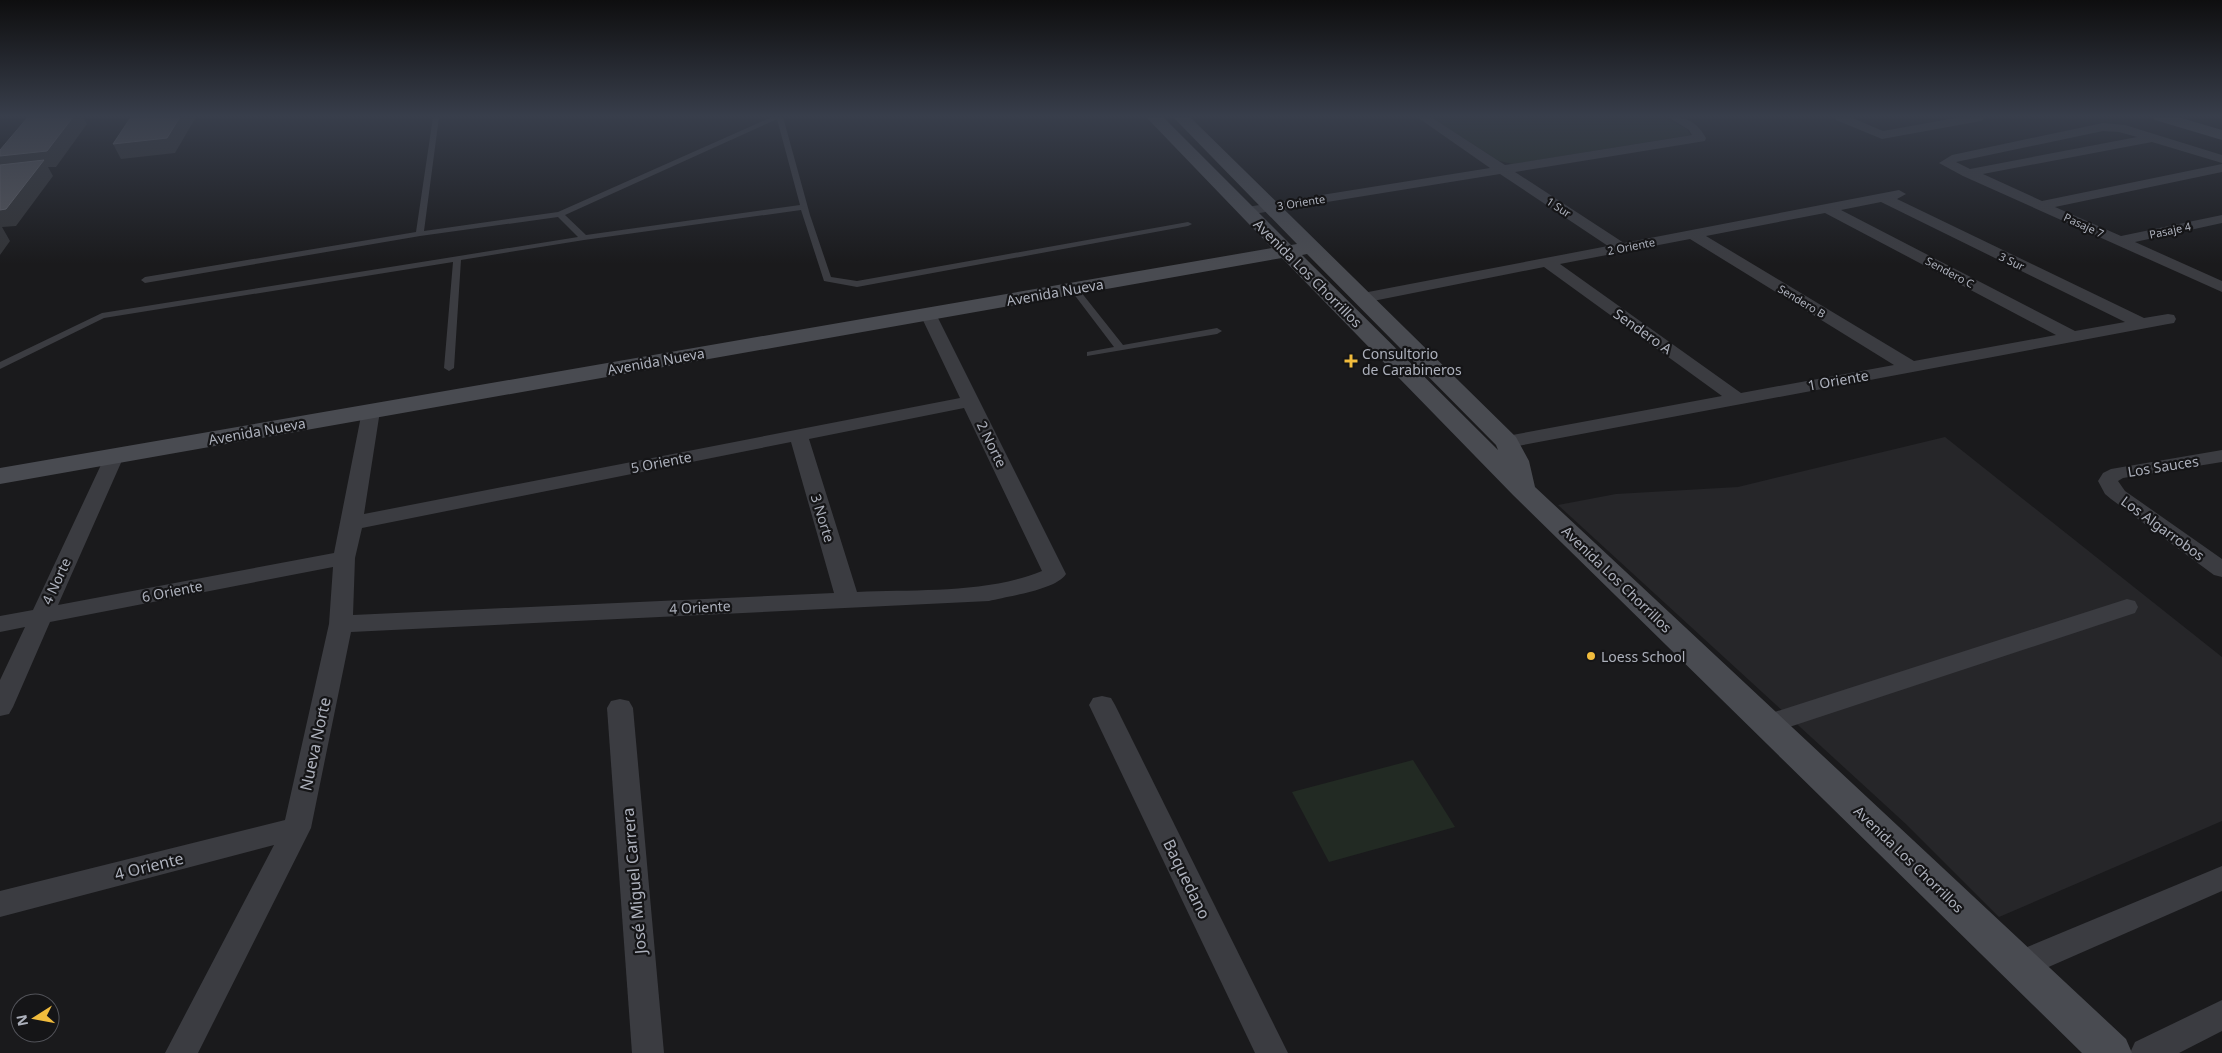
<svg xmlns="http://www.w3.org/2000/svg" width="2222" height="1053" font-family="'Noto Sans',sans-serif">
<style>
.built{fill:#262629}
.green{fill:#222a23}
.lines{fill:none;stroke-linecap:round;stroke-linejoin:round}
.lane{fill:#3b3c41;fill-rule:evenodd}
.street{fill:#3b3c41;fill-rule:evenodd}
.secondary{fill:#494b51;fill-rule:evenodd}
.shaded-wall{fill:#333437}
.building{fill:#56575d;stroke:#64656c}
.poi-dot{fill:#f1bc3d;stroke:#151517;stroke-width:2}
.labels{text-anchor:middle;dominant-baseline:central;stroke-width:4.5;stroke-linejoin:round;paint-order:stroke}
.far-street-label{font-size:11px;fill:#adb1bc;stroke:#151517}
.street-label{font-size:14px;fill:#adb1bc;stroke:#151517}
.poi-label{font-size:14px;fill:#adb1bc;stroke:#151517;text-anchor:start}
.near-street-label{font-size:16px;fill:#adb1bc;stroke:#151517}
</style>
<rect width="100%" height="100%" fill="#1a1a1c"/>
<polygon class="built" points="1945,437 2222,657 2222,821 1999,917 1907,825 1558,505 1616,494 1738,487"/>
<g class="green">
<polygon points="1431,117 1663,117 1687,129 1691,135 1513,164 1499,161"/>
<polygon points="1413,760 1455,827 1329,862 1292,792"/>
</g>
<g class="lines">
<g class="lane">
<path d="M433 117H439L424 231 558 212 772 117H783L810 215 831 277 857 281 1188 222 1192 224 1188 226 857 287 824 281 801 210 584 240 461 260 454 368 449 371 444 368 453 262 104 318 0 369V362L102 313 578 237 558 217 420 236 145 283 141 280 145 277 416 232ZM777 119 800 205 586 235 565 215Z"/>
<polygon points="1074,286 1077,287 1123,345 1217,328 1222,331 1217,334 1087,356 1087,352 1114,347 1070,289"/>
</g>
<g class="street">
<path d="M1417 117H1431L1505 165 1692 135 1689 130 1668 117C1687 117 1697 122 1706 138L1705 141 1515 172 1624 243 1899 190 1906 194 1897 199 2144 318 2168 314 2174 315 2176 319 2174 323 2168 324 1507 448 1500 446 1497 442 1500 438 1507 436 1722 396 1544 267 1363 303 1357 301 1355 298 1357 295 1363 293 1608 246 1500 174 1247 215 1240 211 1247 207 1490 168ZM1881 202 2125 322 2075 331 1841 210ZM1825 213 2056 335 1914 361 1706 236ZM1690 239 1894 365 1741 393 1560 264Z"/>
<polygon points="1834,117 1850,117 1883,131 1961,117 1987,117 1981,121 1882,139 1836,120"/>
<path d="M2103 123 2125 125 2222 155V163L2152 142 1983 174 2042 201 2222 164V172L2055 207 2121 236 2222 215V223L2135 242 2222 281V292L1963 176 1939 163 1952 155ZM2103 131 2119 132 2137 137 1970 169 1956 162Z"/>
<path d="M928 309 934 310 1066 574C1056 590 1008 596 989 601L351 632 311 828 198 1053H165L274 845 0 917V891L285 820 329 624 333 567 50 622 13 707 9 714 0 716V680L25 627 0 632V616L33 610 107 452H121L124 456 58 605 334 553 362 411 364 407H378L380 411 364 514 960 398 920 314 922 310ZM964 408 1042 571C985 594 917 589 857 592L809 439ZM791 442 834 593 353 615 355 558 362 528Z"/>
<polygon points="2222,450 2222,462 2123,478 2118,481 2125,491 2222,559 2222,577 2214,575 2111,499 2105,494 2098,481 2103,473 2111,469"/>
<polygon points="2127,599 2135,601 2138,607 2135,613 1768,734 1759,731 1755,724 1759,717"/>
<polygon points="1102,696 1111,698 1115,705 1288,1053 1255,1053 1089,705 1093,698"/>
<polygon points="620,699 629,701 633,708 664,1053 632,1053 607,708 611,701"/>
<polygon points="2222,866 2222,891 2030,975 2019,979 2008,975 2004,965 2008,955"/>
<polygon points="2222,1000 2222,1031 2179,1053 2130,1053 2135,1042"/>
</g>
<g class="secondary">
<path d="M1146 117H1163L1291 245 1297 244 1173 117H1190L1516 437 1529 461 1535 487 2126 1039 2132 1053H2082L1513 495 1282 258 0 484V468L1272 248ZM1307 254 1496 445 1498 450 1302 255Z"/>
<polygon points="2153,117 2178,117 2222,130 2222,140 2155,120"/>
</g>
</g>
<g class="shaded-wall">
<polygon points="73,117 83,117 87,124 56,167 48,167 53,176 16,226 2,227 10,241 0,255 0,156"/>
<polygon points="180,117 196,117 175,153 121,159 113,144"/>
</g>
<g class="building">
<polygon points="28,117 73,117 47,151 0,156 0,150"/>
<polygon points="131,117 180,117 167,138 113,144"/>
<polygon points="44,160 6,209 0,210 0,165"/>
</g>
<linearGradient id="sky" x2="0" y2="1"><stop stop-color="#0e0e0f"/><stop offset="0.44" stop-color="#383e4b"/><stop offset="1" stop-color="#383e4b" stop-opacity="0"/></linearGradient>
<rect width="2222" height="264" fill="url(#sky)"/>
<g class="poi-dot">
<path d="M1348.5 353.5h5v5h5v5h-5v5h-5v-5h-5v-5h5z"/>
<circle cx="1591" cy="656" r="5"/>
</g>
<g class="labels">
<g class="far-street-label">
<text transform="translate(1301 202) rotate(-9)">3 Oriente</text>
<text transform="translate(1559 207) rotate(33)">1 Sur</text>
<text transform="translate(2084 225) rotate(25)">Pasaje 7</text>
<text transform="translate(2170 230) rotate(-12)">Pasaje 4</text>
<text transform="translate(1631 246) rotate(-11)">2 Oriente</text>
<text transform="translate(2012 261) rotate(26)">3 Sur</text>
<text transform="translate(1950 272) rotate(28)">Sendero C</text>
<text transform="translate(1802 301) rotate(31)">Sendero B</text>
</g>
<g class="street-label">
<text transform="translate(1308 273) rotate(45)">Avenida Los Chorrillos</text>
<text transform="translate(1055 292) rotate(-10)">Avenida Nueva</text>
<text transform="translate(1643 331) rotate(35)">Sendero A</text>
<text transform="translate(656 361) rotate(-10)">Avenida Nueva</text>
<text transform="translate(1838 380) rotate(-10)">1 Oriente</text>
<text transform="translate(257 431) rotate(-10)">Avenida Nueva</text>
<text transform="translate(992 444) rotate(64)">2 Norte</text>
<text transform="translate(661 462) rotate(-11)">5 Oriente</text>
<text transform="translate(2163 466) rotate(-9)">Los Sauces</text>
<text transform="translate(823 518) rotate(73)">3 Norte</text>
<text transform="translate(2163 528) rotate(36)">Los Algarrobos</text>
<text transform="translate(1617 579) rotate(44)">Avenida Los Chorrillos</text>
<text transform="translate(56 581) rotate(-65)">4 Norte</text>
<text transform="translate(172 591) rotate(-11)">6 Oriente</text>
<text transform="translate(700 607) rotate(-3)">4 Oriente</text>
<text transform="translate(1909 859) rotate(44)">Avenida Los Chorrillos</text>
</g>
<g class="poi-label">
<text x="1362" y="353">Consultorio<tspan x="1362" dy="16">de Carabineros</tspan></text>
<text x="1601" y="656">Loess School</text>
</g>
<g class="near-street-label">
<text transform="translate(315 744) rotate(-78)">Nueva Norte</text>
<text transform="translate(149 866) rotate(-14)">4 Oriente</text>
<text transform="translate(1187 879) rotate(64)">Baquedano</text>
<text transform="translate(634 881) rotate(-95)">José Miguel Carrera</text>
</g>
</g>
<g transform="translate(35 1018) rotate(259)"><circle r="24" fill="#151517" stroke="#525359"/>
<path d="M0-4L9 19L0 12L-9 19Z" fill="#f1bc3d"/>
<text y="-8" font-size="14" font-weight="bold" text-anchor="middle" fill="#adb1bc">N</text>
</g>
</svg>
